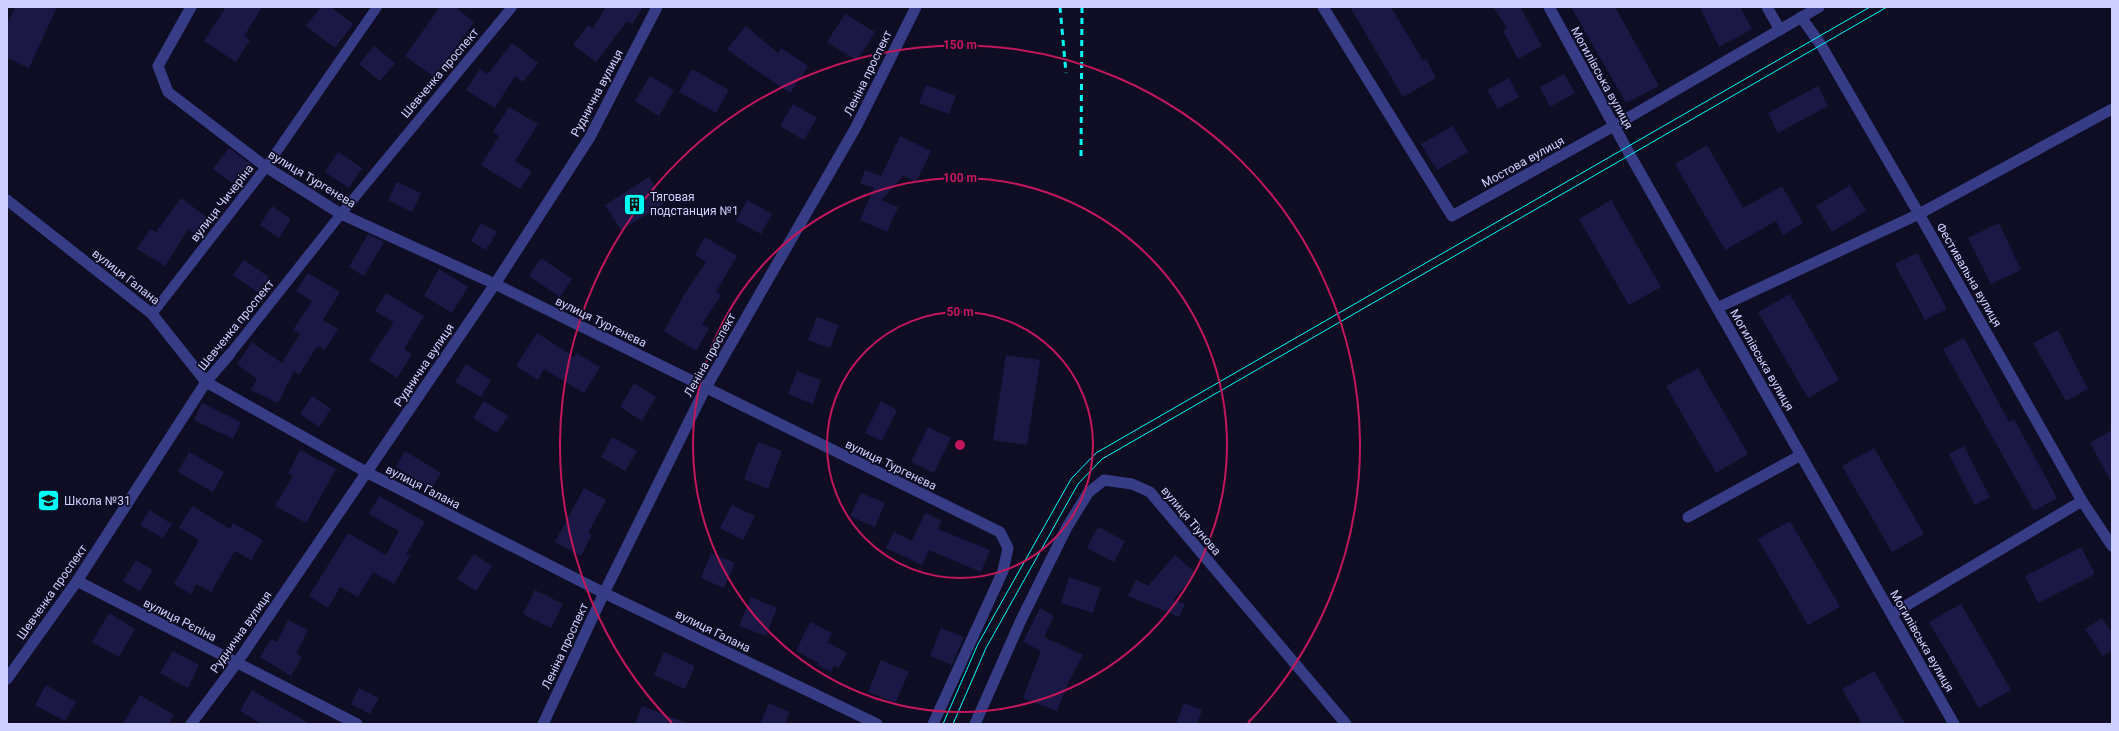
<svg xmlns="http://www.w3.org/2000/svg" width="2119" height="731" font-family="Roboto,sans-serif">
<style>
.building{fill:#1c1846}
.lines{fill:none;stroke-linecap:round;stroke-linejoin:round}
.service{stroke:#363c86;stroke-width:10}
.minor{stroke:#363c86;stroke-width:11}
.tram{stroke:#00fbf7;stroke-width:1}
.rail{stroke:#00fbf7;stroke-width:3;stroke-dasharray:6 5;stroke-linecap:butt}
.ring{fill:none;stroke:#c2185b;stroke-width:2}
.labels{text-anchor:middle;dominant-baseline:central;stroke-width:3.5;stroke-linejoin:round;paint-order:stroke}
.street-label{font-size:12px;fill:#d0d0ff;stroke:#0e0d24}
.poi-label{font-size:12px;fill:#d0d0ff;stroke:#0e0d24;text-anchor:start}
.centre{fill:#c2185b;stroke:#0e0d24;stroke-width:2}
.ring-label{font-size:12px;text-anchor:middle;font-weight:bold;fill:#c2185b;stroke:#0e0d24;stroke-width:3.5;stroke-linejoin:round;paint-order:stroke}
</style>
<rect width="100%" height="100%" fill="#0e0d24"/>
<g class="building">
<polygon points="15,7 57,7 29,68 7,58 7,24"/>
<polygon points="226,7 262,7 244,36 250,40 236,62 204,41"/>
<polygon points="321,7 331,7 353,24 335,48 306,26"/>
<polygon points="440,7 455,7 474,22 434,77 405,56"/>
<polygon points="606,7 643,7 632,24 627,21 596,62 573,45 588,25 593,28"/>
<polygon points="1350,7 1391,7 1423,61 1426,59 1436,78 1403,97"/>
<polygon points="1493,7 1520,7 1542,46 1518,59 1503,31 1507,28"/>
<polygon points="1571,7 1615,7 1659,86 1626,103"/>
<polygon points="1700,7 1740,7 1752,29 1719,47"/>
<polygon points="845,14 875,32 857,61 827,42"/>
<polygon points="746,26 778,53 781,48 808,66 790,93 747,64 727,49"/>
<polygon points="512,43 538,63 523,82 515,76 495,108 466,90 480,69 488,74"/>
<polygon points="374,46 395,63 380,81 359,64"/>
<polygon points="692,69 729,90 716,113 679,92"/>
<polygon points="1564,74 1575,93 1550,107 1540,87"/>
<polygon points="650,76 674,90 659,116 635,101"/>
<polygon points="1509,78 1519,97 1498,109 1487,90"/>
<polygon points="926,85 956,96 949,114 919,103"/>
<polygon points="1818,86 1828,106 1778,133 1768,113"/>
<polygon points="793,104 817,118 804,140 780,126"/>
<polygon points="509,107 538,124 515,161 532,172 520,189 481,165 499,136 493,132"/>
<polygon points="1453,126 1468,152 1437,170 1421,144"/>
<polygon points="900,136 931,151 916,182 903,176 881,200 898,207 887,232 860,220 874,188 860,183 865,170 881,176"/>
<polygon points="1707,145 1743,208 1782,186 1803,223 1783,235 1776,221 1725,250 1675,164"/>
<polygon points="229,148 253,166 237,187 213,169"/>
<polygon points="338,152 362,168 349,188 325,172"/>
<polygon points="649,177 665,203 621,230 605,205"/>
<polygon points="397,182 421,193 412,212 388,200"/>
<polygon points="1850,185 1866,211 1832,232 1816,206"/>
<polygon points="181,198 208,218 196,235 188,229 165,266 137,249 150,229 156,232"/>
<polygon points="747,200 772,214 761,234 736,221"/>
<polygon points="1611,200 1661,287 1629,305 1579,219"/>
<polygon points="272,206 291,219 279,238 260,225"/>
<polygon points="481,223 497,232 486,250 471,241"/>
<polygon points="1999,223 2021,270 1991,284 1968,238"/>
<polygon points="368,234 384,242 364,276 349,267"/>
<polygon points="705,237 737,256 716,292 721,295 702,324 709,328 696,351 664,331 684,295 706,262 695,255"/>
<polygon points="1917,253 1947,309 1925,320 1895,264"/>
<polygon points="541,258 572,279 560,297 529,276"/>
<polygon points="244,260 269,277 259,293 233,275"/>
<polygon points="439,269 468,287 452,313 424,296"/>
<polygon points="308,273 340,292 323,320 338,329 325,350 317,346 299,375 294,371 278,403 251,390 257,379 237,364 252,342 282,363 300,334 293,330 312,301 296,291"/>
<polygon points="386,293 424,316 404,349 412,354 397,378 369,360 394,322 375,311"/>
<polygon points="1790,294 1839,380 1808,398 1758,312"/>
<polygon points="817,317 839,325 830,348 808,340"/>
<polygon points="2058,330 2088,389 2066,401 2033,343"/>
<polygon points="537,333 574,357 576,353 600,367 584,393 544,369 538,380 516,366"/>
<polygon points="1964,338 2009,422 2014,419 2057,498 2034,511 1943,349"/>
<polygon points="1006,355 1040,360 1027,445 993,440"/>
<polygon points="466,364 491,380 481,397 455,382"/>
<polygon points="1698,368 1748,454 1716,473 1666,386"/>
<polygon points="797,371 821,380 813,404 788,394"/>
<polygon points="634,383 656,397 642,421 620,407"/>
<polygon points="312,396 331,409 319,427 300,414"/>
<polygon points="484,401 508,416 497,433 473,418"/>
<polygon points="881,401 897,410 882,441 865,433"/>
<polygon points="202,403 241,422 233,439 194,420"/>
<polygon points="928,427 951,438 934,473 911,462"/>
<polygon points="2112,430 2112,483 2090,443"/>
<polygon points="612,437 637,451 625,471 601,457"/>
<polygon points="758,442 782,451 768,489 744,479"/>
<polygon points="1964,446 1990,497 1975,505 1949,454"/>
<polygon points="1874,448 1924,534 1892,552 1842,466"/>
<polygon points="300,450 336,469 306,523 275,506 293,476 288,473"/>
<polygon points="405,451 441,473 431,489 396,467"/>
<polygon points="189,452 224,472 213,492 178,472"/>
<polygon points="584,488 606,500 588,533 592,535 581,556 555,542"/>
<polygon points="861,493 885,503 875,527 850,516"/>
<polygon points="379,496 425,522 406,554 410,556 394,584 373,572 358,597 340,587 328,608 309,596 348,533 386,555 399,531 369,514"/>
<polygon points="732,505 755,516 743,540 720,528"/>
<polygon points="192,506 230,529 233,523 263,540 251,560 235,551 211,592 196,584 191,594 174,584 199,540 179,528"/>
<polygon points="149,510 172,524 163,538 140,525"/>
<polygon points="925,513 942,521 938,529 990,550 981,572 929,550 922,565 886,548 894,532 912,541"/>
<polygon points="1790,521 1840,607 1808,625 1758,539"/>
<polygon points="1098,527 1125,541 1114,562 1087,548"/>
<polygon points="2081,547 2095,574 2038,603 2025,576"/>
<polygon points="711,553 735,563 724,588 701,578"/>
<polygon points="474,554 492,566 476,591 457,579"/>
<polygon points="1175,555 1196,573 1173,600 1185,604 1179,617 1128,596 1136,580 1148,586"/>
<polygon points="136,560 153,570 140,591 123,581"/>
<polygon points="1069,577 1101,588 1093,613 1061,603"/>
<polygon points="535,590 563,604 551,628 523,614"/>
<polygon points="751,597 777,608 766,636 739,626"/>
<polygon points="1961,604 2011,690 1979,708 1929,622"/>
<polygon points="1040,608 1054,616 1044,637 1083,655 1069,681 1057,711 1023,698 1041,651 1023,642"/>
<polygon points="109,613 135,629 119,657 92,642"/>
<polygon points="2102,618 2112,633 2112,650 2103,656 2085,629"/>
<polygon points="288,620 308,630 296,653 302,657 291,676 260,657 271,639 277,642"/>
<polygon points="810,622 832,633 827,642 847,653 839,668 834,665 831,672 817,665 819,663 796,651"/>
<polygon points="941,628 964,637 952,665 930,656"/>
<polygon points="173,651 199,665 188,688 160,673"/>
<polygon points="664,652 695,666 685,689 654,675"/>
<polygon points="881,660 909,672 895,703 868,692"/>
<polygon points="1874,671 1905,724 1862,724 1842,689"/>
<polygon points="46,685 76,702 65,721 35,705"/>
<polygon points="359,688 379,698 370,714 351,704"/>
<polygon points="252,690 310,724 262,724 240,711"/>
<polygon points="140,695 174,715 169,724 123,724"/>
<polygon points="769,703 790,712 785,724 760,724"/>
<polygon points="1184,703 1202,710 1197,724 1176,724"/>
<polygon points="642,706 687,723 686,724 635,724"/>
</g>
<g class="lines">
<g class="service">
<polyline points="152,314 266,167 377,7"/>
<polyline points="230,354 341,214 512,7"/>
</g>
<g class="minor">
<polyline points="191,7 158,66 168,92 266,167 341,214 495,284 1000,532 1008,548 1003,571 933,724"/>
<polyline points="1323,7 1452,216 1614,126 1819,7"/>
<polyline points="1549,7 1630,155 1954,724"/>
<polyline points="1767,7 1780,30"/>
<polyline points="1801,17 1821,45 1919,214 2082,501 2112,546"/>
<polyline points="7,200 152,314 206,382 366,472 604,593 877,724"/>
<polyline points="1717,308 1919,214 2112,109"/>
<polyline points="1688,517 1801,455"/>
<polyline points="77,581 357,724"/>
<polyline points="1892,614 2082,501"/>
<polyline points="7,679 77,581 206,382 230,354"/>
<polyline points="191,724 236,664 495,284 590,137 657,7"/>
<polyline points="543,724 604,593 705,389 856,127 916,7"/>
<polyline points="975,724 1021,620 1067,527 1088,493 1104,480 1132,484 1150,492 1346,724"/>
</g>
<g class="tram">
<polyline points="943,724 978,644 1071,479 1096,453 1870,7"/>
<polyline points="953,724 986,648 1078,484 1102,459 1887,7"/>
</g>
<g class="rail">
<polyline points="1060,7 1066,73"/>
<polyline points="1081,156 1082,7"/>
</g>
</g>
<g class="ring">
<circle cx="960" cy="445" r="133"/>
<circle cx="960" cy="445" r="267"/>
<path d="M672 723A400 400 0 1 1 1248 723"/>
</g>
<defs>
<symbol id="building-square" viewBox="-11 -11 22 22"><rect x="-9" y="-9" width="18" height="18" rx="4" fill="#00fbf7" stroke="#0e0d24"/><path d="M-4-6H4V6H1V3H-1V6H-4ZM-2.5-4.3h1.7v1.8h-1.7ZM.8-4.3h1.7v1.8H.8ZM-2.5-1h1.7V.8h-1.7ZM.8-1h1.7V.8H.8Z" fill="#111"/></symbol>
<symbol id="school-square" viewBox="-11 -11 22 22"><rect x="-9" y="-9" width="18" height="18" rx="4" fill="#00fbf7" stroke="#0e0d24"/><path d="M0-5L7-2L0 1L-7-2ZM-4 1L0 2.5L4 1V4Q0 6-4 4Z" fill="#111"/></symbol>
</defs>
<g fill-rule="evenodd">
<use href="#building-square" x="622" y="192" width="25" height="25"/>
<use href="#school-square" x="36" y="488" width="25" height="25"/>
</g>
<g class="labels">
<g class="street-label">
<text transform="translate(440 73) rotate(-50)">Шевченка проспект</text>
<text transform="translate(868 73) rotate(-64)">Леніна проспект</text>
<text transform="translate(1602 78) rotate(61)">Могилівська вулиця</text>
<text transform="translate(597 93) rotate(-62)">Руднична вулиця</text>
<text transform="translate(1523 162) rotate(-29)">Мостова вулиця</text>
<text transform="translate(312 179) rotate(31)">вулиця Тургенєва</text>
<text transform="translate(222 203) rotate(-52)">вулиця Чичеріна</text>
<text transform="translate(1969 275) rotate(60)">Фестивальна вулиця</text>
<text transform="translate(126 277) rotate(38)">вулиця Галана</text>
<text transform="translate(601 322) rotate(26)">вулиця Тургенєва</text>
<text transform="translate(236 325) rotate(-51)">Шевченка проспект</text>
<text transform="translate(710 355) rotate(-61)">Леніна проспект</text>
<text transform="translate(1762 360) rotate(60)">Могилівська вулиця</text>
<text transform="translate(424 365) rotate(-56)">Руднична вулиця</text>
<text transform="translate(891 465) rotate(26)">вулиця Тургенєва</text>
<text transform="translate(423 487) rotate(27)">вулиця Галана</text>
<text transform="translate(1191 521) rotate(50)">вулиця Тіунова</text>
<text transform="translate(52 592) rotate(-55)">Шевченка проспект</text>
<text transform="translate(180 620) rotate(27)">вулиця Рєпіна</text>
<text transform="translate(713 631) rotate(26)">вулиця Галана</text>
<text transform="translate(241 632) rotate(-55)">Руднична вулиця</text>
<text transform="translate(1922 641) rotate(60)">Могилівська вулиця</text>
<text transform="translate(565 646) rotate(-65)">Леніна проспект</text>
</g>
<g class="poi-label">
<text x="650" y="197">Тяговая<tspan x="650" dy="14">подстанция №1</tspan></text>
<text x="64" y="501">Школа №31</text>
</g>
</g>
<circle cx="960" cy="445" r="6" class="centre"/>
<g class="ring-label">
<text x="960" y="49">150 m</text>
<text x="960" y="182">100 m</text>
<text x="960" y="316">50 m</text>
</g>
<rect width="2119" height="731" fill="none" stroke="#d0d0ff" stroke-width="16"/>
</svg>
